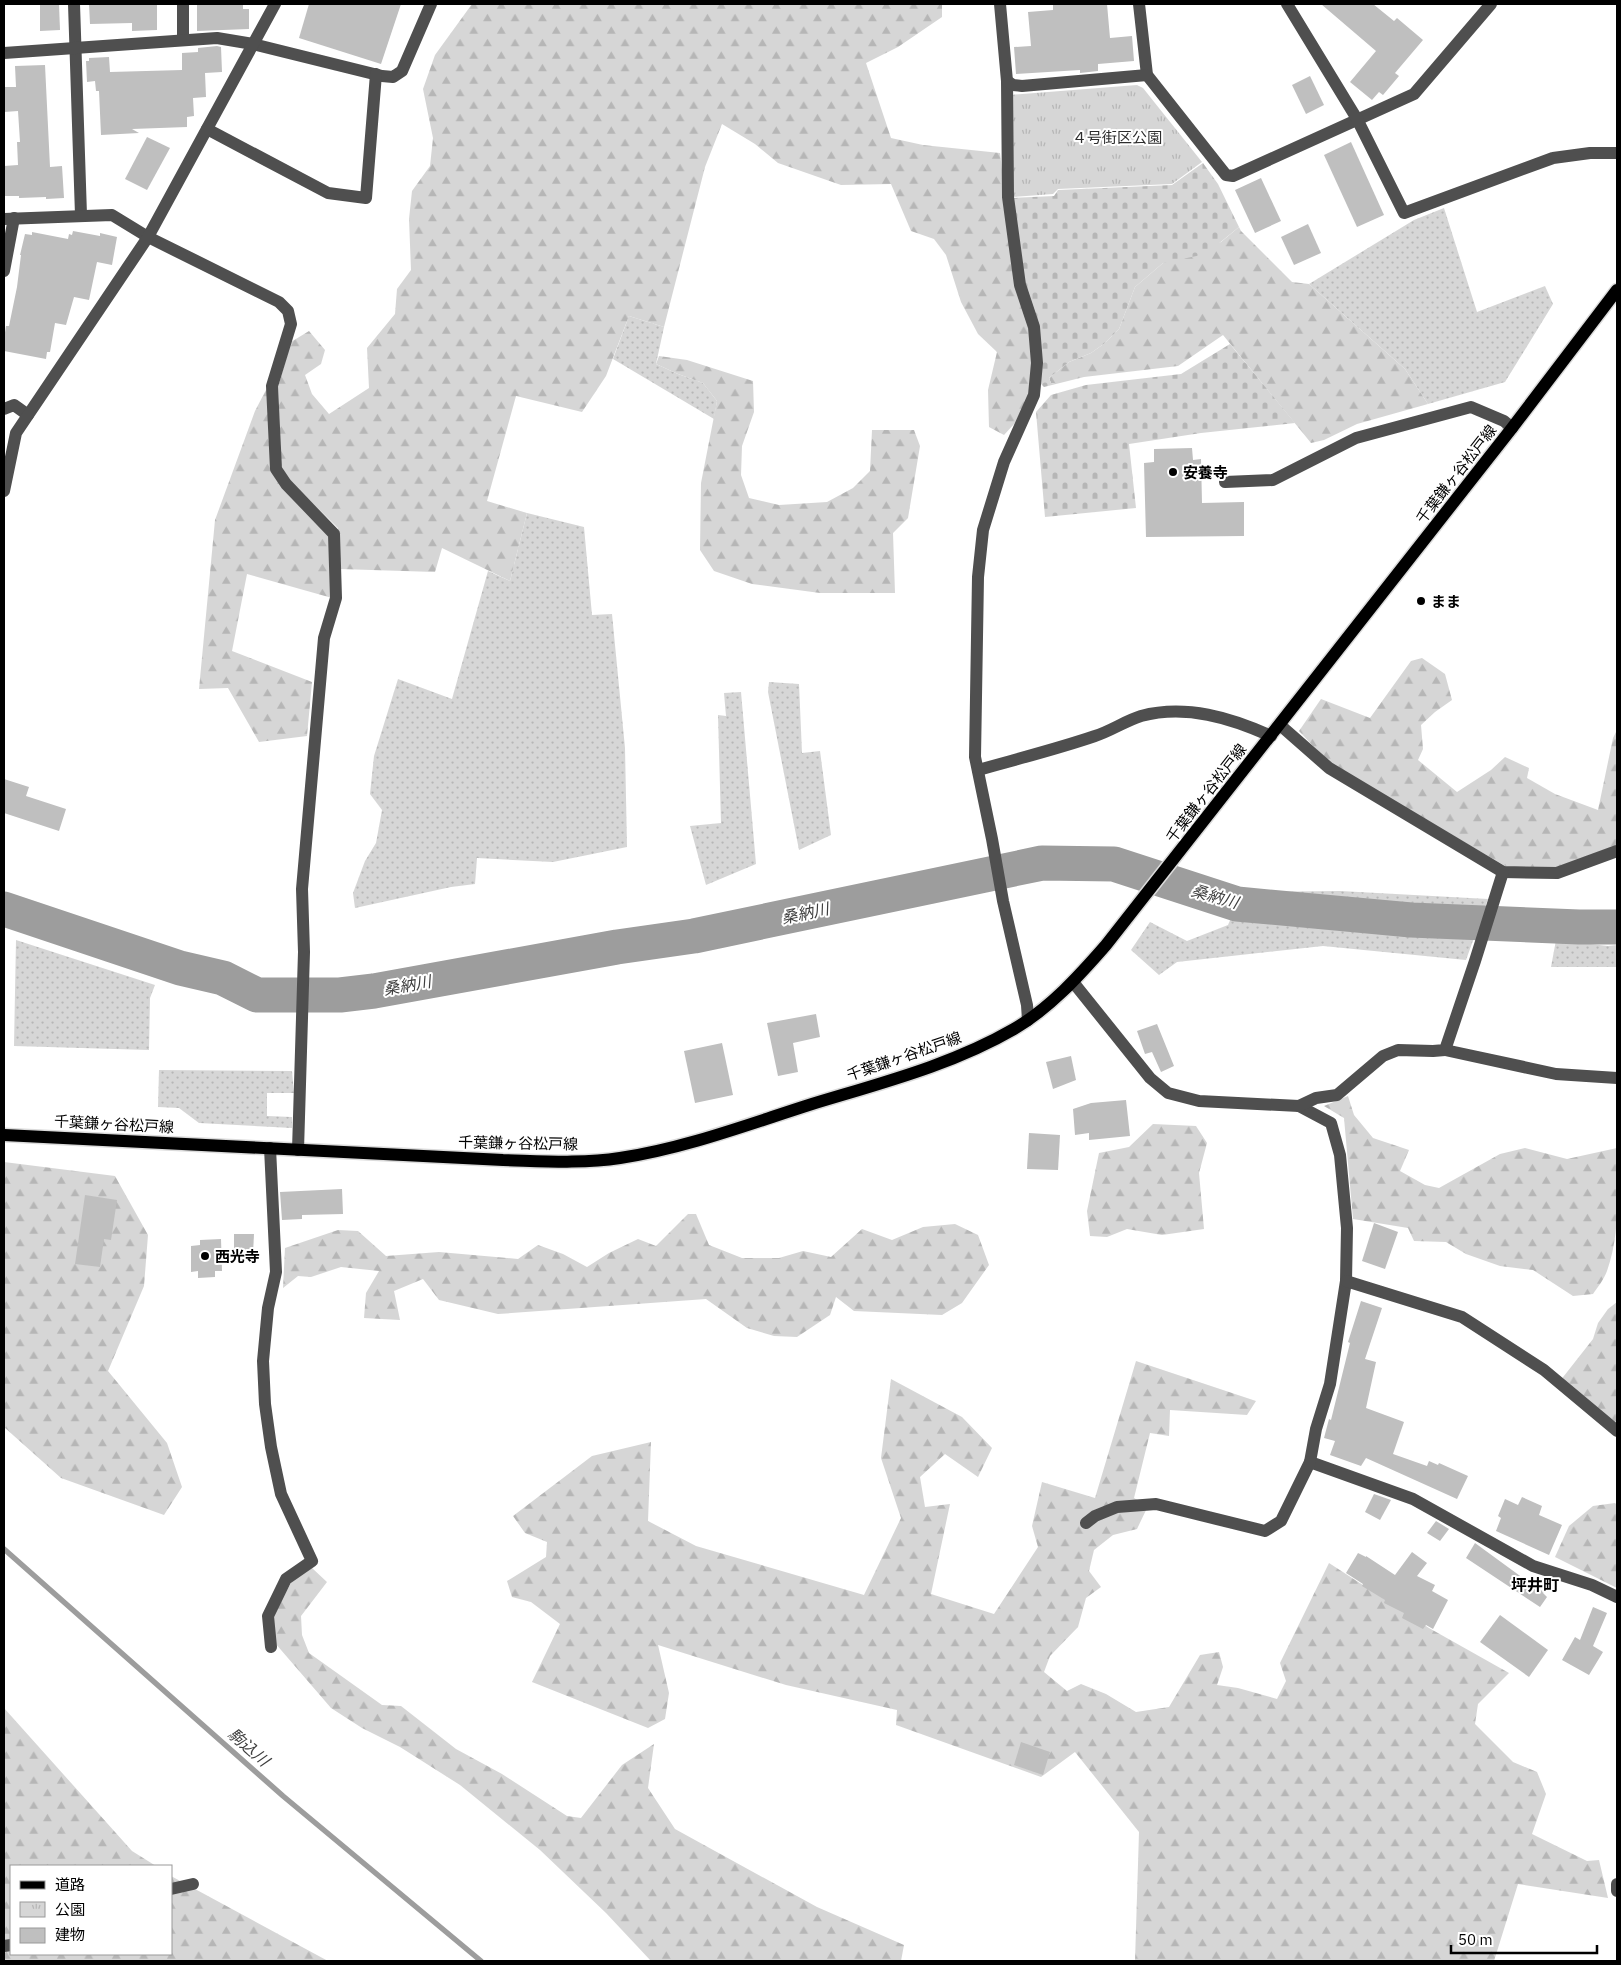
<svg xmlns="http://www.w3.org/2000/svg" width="1621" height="1965" font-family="'IBM Plex Sans','Noto Sans JP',sans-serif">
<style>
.grass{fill:url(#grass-dots)}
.forest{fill:url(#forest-firs)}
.cemetery{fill:url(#cemetery-stones)}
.park{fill:url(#park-tufts)}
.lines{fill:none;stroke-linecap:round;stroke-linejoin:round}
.stream{stroke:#9d9d9d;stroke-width:5.5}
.river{stroke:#9d9d9d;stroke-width:35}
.building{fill:#bfbfbf}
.major-casing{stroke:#dbdbdb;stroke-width:15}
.minor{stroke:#4f4f4f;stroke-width:12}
.major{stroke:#000;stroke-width:12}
.poi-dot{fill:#000;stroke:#fff;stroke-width:2}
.labels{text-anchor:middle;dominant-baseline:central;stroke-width:4;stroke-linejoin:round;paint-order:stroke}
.park-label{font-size:15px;fill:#2d2d2d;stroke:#fff}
.poi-label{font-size:15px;font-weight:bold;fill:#000;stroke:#fff;text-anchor:start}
.street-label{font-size:15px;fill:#000;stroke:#fff}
.water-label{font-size:16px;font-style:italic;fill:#3e3e3e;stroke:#fff}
.neighbourhood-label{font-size:16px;font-weight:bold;fill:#000;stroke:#fff}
</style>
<defs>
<pattern id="grass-dots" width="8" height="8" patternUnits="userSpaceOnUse" patternTransform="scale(1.25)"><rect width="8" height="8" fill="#d6d6d6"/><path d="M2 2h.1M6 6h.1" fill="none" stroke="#b6b6b6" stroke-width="1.8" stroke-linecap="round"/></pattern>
<pattern id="forest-firs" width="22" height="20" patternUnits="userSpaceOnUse" patternTransform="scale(1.25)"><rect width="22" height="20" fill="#d6d6d6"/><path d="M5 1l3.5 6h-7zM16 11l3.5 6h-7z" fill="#b6b6b6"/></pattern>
<pattern id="cemetery-stones" width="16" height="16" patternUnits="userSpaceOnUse" patternTransform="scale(1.25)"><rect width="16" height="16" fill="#d6d6d6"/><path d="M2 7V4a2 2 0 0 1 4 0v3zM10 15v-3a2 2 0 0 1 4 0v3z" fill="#b6b6b6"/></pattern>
<pattern id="park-tufts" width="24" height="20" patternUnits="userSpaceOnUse" patternTransform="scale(1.25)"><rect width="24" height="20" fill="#d6d6d6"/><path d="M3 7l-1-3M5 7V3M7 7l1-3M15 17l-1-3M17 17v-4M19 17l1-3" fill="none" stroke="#b6b6b6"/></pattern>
</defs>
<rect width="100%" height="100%" fill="#fff"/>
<g class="grass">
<polygon points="1444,208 1477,312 1545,286 1553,304 1505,382 1428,404 1405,369 1309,284 1414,220"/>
<polygon points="629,316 664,327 656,364 678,374 703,383 717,401 714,419 613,359"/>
<polygon points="527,513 584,527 592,615 612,614 625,748 627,847 553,862 477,858 475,884 451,887 355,908 353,893 365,861 376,843 382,810 370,794 374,756 398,679 452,699 488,571 510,581"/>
<polygon points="769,682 799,684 802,753 820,751 831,835 799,850 768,692"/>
<polygon points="741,692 756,864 706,885 690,826 721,823 718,715 726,716 724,693"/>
<polygon points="1340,891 1488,899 1466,960 1323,946 1177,962 1159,975 1131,950 1150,922 1187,941 1228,925 1237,904 1250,892"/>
<polygon points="16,940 155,985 150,998 149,1050 14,1046"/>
<polygon points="1556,940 1608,946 1617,945 1617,967 1551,967"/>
<polygon points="159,1070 292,1071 294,1093 267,1093 267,1116 292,1117 292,1128 199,1123 179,1108 158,1107"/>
</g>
<g class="forest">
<polygon points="472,4 942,4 942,17 898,47 866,63 891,138 923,145 1000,153 1015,284 1029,328 1032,361 1031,391 1015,423 1004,435 989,427 988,390 997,352 978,334 961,302 946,255 934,239 911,231 891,184 841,185 778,163 755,144 722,124 705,167 664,327 629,316 606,376 582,412 516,396 487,501 527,513 510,581 442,548 435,572 340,569 338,528 288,479 281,465 278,387 291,342 309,331 325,350 321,364 305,375 312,394 329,414 369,388 367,348 395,314 397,289 411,270 409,219 412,191 430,166 433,138 423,89 435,55"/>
<polygon points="1239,227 1241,231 1292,282 1309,284 1405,369 1428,404 1357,424 1324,440 1311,443 1223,335 1178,366 1084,377 1056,384 1051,383 1049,378 1069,362 1091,353 1105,343 1119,329 1135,287 1163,263 1221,242"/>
<polygon points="659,356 687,360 753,381 754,412 742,446 741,475 749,498 779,505 827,502 853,488 870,471 872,430 914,430 920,446 908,518 893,533 895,593 820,593 752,584 714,571 700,550 701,483 717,401 703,383 678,374 656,364"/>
<polygon points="268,386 273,469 330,536 332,598 247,574 232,651 312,682 307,736 259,742 228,688 199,689 215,520 255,411"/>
<polygon points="1422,658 1445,674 1452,700 1435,712 1421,725 1423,749 1418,760 1457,792 1491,770 1505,757 1529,768 1527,778 1555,794 1598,810 1613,738 1617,730 1617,845 1558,867 1507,867 1330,764 1299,731 1321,699 1370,718 1411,661"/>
<path d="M1348 1096 1354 1115 1373 1138 1409 1150 1400 1171 1425 1185 1439 1188 1500 1154 1525 1148 1567 1159 1617 1148C1617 1188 1621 1232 1607 1271 1604 1279 1598 1287 1593 1294L1573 1296 1533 1270 1500 1266 1466 1254 1446 1242 1414 1241 1408 1228 1353 1219 1344 1118 1324 1106Z"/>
<polygon points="1153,1124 1196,1126 1207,1143 1199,1173 1204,1229 1162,1235 1127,1229 1107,1237 1090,1236 1087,1211 1099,1153 1129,1147"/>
<polygon points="4,1162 115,1176 148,1235 144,1286 108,1371 167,1443 182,1487 164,1515 61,1478 4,1427"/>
<polygon points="688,1214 696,1214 709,1245 742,1258 779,1258 803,1251 831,1257 862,1229 892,1240 923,1227 955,1224 978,1235 989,1265 962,1303 942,1315 854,1311 836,1297 830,1315 797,1337 774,1336 747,1328 706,1299 498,1314 439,1300 423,1279 394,1291 400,1320 364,1318 366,1293 379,1271 341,1267 311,1277 298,1276 283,1288 285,1248 338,1230 358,1231 386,1256 439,1252 518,1259 538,1245 563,1254 587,1267 609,1253 638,1239 656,1246"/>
<polygon points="1617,1302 1617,1423 1560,1381 1593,1339 1598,1323 1608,1309"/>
<polygon points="1136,1361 1256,1401 1247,1415 1170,1410 1169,1436 1150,1433 1134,1498 1148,1506 1137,1529 1113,1535 1094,1550 1089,1571 1101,1587 1086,1598 1078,1627 1050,1656 1044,1672 1067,1691 1081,1684 1106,1694 1136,1712 1169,1707 1200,1655 1219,1652 1223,1667 1217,1685 1238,1688 1277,1699 1286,1681 1280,1663 1329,1563 1429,1628 1509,1673 1478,1704 1475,1724 1513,1762 1537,1772 1546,1794 1532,1834 1587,1861 1599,1860 1608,1898 1518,1884 1494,1961 1135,1961 1139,1832 1075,1752 1041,1777 896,1725 897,1710 786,1685 658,1645 669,1693 665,1719 648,1728 532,1682 560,1624 531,1602 512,1597 507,1581 546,1557 547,1542 525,1533 513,1516 592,1456 651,1442 648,1521 696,1546 864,1595 901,1518 881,1458 891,1379 962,1417 992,1448 978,1477 945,1454 920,1477 925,1507 950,1504 931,1594 994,1614 1038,1547 1032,1526 1042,1482 1095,1498"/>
<polygon points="1615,1503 1617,1505 1617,1588 1555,1557 1569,1526 1593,1506"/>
<polygon points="312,1568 327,1582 301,1616 302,1635 309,1653 382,1705 401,1706 456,1749 502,1774 567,1816 581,1818 622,1765 654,1744 648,1788 675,1829 817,1907 904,1945 901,1961 651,1961 606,1913 540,1850 460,1785 400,1747 362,1728 331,1708 275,1643 272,1617 292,1581"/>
<polygon points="4,1708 132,1851 156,1866 11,1866 11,1954 171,1954 171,1876 328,1961 4,1961"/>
</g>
<g class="cemetery">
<polygon points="1203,163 1218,184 1239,227 1206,254 1163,263 1135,287 1119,329 1105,343 1091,353 1069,362 1049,378 1051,383 1056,384 1044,387 1041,384 1021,282 1013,198 1054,196 1058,190 1172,185"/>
<polygon points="1230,344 1295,423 1201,433 1129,444 1136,508 1045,517 1036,412 1051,395 1086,385 1181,374"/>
</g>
<polygon class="park" points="1137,85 1143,88 1202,162 1172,184 1058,189 1053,194 1013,197 1010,95"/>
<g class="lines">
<polyline class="stream" points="4,1549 283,1796 481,1961"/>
<polyline class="river" points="4,909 180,968 223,978 257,995 340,995 374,991 617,947 694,936 1042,863 1114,864 1237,904 1411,920 1579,927 1617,927"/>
</g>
<g class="building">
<polygon points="40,4 59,4 60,30 40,31"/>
<polygon points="89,4 157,4 157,30 132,31 132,23 90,24"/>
<polygon points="197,4 243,4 243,9 249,9 249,29 197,31"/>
<polygon points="309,4 401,4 381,64 299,38"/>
<polygon points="1073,4 1107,4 1110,38 1132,36 1134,61 1098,64 1098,71 1080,73 1080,70 1016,74 1014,47 1031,46 1028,12 1053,10 1053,5"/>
<polygon points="1321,4 1373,4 1394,21 1397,18 1423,40 1395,73 1399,76 1383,95 1379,92 1372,100 1350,82 1376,51"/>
<polygon points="217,46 221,47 222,72 205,73 206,97 193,98 194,116 187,117 187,127 132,129 139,133 101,135 99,91 96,91 95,81 87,82 86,61 89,61 89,58 109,57 110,72 182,70 182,53 198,52 198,48"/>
<polygon points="45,65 50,167 62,166 64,198 46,199 46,197 19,198 19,196 4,196 4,166 18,165 17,142 20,142 18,111 4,112 4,87 16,87 15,66"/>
<polygon points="1310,76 1324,105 1306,114 1292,85"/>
<polygon points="147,137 170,148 147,190 125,179"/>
<polygon points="1351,142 1384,215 1357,227 1324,155"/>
<polygon points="1261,178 1281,221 1255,233 1235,190"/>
<polygon points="1308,224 1321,253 1294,265 1281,237"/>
<polygon points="73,231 100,236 100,233 117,237 112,265 97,262 89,300 74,297 66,325 55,323 50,352 47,352 46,359 4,351 4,339 6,326 9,326 17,287 21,255 20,255 25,234 32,235 32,232 68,239 69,234 72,235"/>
<polygon points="1192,448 1193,460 1201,459 1202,503 1244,502 1244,536 1146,537 1144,463 1154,462 1154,449"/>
<polygon points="4,779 29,787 26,796 66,809 59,831 4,813"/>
<polygon points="816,1014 820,1037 793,1043 798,1072 778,1076 767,1023"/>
<polygon points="1157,1024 1174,1066 1161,1072 1152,1052 1145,1054 1137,1031"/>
<polygon points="722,1043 733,1095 695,1103 684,1051"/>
<polygon points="1071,1056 1076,1080 1053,1089 1046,1062"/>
<polygon points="1126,1100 1130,1136 1089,1140 1089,1133 1075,1135 1073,1109 1091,1103"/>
<polygon points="1029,1133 1060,1135 1058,1170 1027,1169"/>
<polygon points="342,1189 343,1214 302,1215 302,1219 282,1220 280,1192"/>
<polygon points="85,1195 117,1200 111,1240 104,1239 100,1267 75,1264"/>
<polygon points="1374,1223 1398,1232 1385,1269 1362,1261"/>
<polygon points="234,1234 254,1234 253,1254 234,1253"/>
<polygon points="221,1239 222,1271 215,1271 215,1277 198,1278 198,1271 191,1272 191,1246 200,1245 200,1240"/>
<polygon points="1361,1301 1382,1308 1365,1359 1376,1362 1366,1408 1404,1422 1393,1454 1427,1466 1429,1461 1438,1465 1439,1463 1468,1476 1457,1499 1366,1458 1361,1466 1330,1455 1335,1441 1324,1438 1329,1419 1331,1420 1350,1343 1348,1342"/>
<polygon points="1374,1494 1391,1500 1380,1520 1365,1512"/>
<polygon points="1522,1497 1542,1506 1539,1515 1562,1525 1549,1555 1496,1531 1501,1518 1498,1516 1505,1499 1518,1505"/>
<polygon points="1436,1521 1449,1529 1440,1541 1427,1533"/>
<polygon points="1475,1543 1531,1584 1544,1592 1543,1593 1547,1597 1540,1607 1466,1558"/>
<polygon points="1412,1552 1427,1563 1417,1576 1435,1585 1432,1591 1448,1600 1433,1629 1426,1625 1423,1629 1402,1618 1404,1613 1384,1603 1385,1600 1362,1586 1363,1584 1346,1573 1358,1553 1366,1557 1366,1556 1395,1575"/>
<polygon points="1593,1607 1607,1613 1593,1646 1603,1652 1589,1675 1562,1660 1575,1637 1580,1640"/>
<polygon points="1500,1615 1548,1650 1529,1677 1480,1642"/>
<polygon points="1021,1742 1050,1752 1043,1775 1014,1765"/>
</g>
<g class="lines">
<defs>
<path id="major" d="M4 1135 503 1160C541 1161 582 1164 620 1158 686 1148 749 1124 812 1104 881 1083 952 1065 1014 1029 1050 1008 1079 976 1106 945L1512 428 1617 290"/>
</defs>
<use href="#major" class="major-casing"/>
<g class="minor">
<polyline points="74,4 81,215"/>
<polyline points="183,4 183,40"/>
<polyline points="1000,4 1007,81 1008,197 1020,285 1034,327 1037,363 1034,395 1004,462 983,530 978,577 975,757 992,839 1003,901 1027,1005 1028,1020"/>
<polyline points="1139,4 1147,75 1226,175 1233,176 1414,94 1491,4"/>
<polyline points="1287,4 1357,119 1404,213 1553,158 1590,153 1617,153"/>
<polyline points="4,53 217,38 253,44 382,76 393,77 402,71 431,4"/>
<polyline points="1007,81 1013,85 1022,86 1147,75"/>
<polyline points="207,129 328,193 366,198 376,74"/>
<polyline points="4,219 112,215 148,237 279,302 288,311 291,324 272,386 276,469 286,484 334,534 336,598 324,638 302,889 304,952 298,1150"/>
<polyline points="4,271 14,218"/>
<polyline points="4,409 14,405 28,415"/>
<polyline points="1225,482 1273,480 1356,438 1471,407 1504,421 1512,428"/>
<polyline points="4,491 16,433 148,237 275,4"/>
<polyline points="1280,725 1329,768 1503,872 1557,873 1617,851"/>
<path d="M978 770C1017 759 1057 749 1095 736 1111 731 1125 721 1141 716 1186 704 1231 718 1271 736"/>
<polyline points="1073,982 1150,1078 1168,1093 1199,1101 1299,1106 1331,1123 1340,1155 1347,1228 1346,1281 1330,1384 1316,1429 1310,1462 1413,1499 1533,1566 1592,1585 1617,1597"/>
<polyline points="1445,1050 1556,1074 1617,1078"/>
<polyline points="1299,1106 1316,1098 1337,1095 1383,1056 1398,1050 1433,1051 1445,1050 1475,961 1503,872"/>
<polyline points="270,1148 276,1272 268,1308 263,1361 265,1404 271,1447 281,1494 312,1561 286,1579 268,1616 271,1647"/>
<polyline points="1346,1281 1462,1317 1544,1370 1617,1431"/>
<polyline points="1086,1523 1095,1516 1117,1507 1156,1504 1265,1531 1281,1521 1310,1462"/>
<polyline points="1617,1884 1617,1891"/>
<polyline points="171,1889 193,1884"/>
<polyline points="4,1946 11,1945"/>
</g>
<use href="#major" class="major"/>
</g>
<g class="poi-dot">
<circle cx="1173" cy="472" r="5"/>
<circle cx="1421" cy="601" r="5"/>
<circle cx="205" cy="1256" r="5"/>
</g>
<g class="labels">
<g class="park-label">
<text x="1117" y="137">４号街区公園</text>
</g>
<g class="poi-label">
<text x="1183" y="472">安養寺</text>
<text x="1431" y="601">まま</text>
<text x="215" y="1256">西光寺</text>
</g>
<g class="street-label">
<text transform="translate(1456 474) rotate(-52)">千葉鎌ヶ谷松戸線</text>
<text transform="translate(1206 793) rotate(-52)">千葉鎌ヶ谷松戸線</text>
<text transform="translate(904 1056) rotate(-19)">千葉鎌ヶ谷松戸線</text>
<text transform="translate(114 1124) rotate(3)">千葉鎌ヶ谷松戸線</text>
<text transform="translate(518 1143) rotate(1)">千葉鎌ヶ谷松戸線</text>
</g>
<g class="water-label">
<text transform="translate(1215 896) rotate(16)">桑納川</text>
<text transform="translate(805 913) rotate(-12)">桑納川</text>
<text transform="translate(407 985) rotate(-10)">桑納川</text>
<text transform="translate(249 1747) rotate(41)">駒込川</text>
</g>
<g class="neighbourhood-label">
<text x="1535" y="1585">坪井町</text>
</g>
</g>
<rect width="1621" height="1965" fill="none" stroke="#000000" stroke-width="10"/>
<rect x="10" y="1865" width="162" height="90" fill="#ffffff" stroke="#999999"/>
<rect x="20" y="1881" width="25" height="8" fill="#000000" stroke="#999999"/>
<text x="55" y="1890" font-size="15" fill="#000000">道路</text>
<rect x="20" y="1902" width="25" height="15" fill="url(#park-tufts)" stroke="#999999"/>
<text x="55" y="1915" font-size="15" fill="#000000">公園</text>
<rect x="20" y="1928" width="25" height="15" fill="#bfbfbf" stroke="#999999"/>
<text x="55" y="1940" font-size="15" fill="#000000">建物</text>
<path d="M1451 1945v8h146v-8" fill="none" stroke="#000000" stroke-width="2.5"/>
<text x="1458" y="1945" font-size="15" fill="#000000" stroke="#ffffff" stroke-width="4" paint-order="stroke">50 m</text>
</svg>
